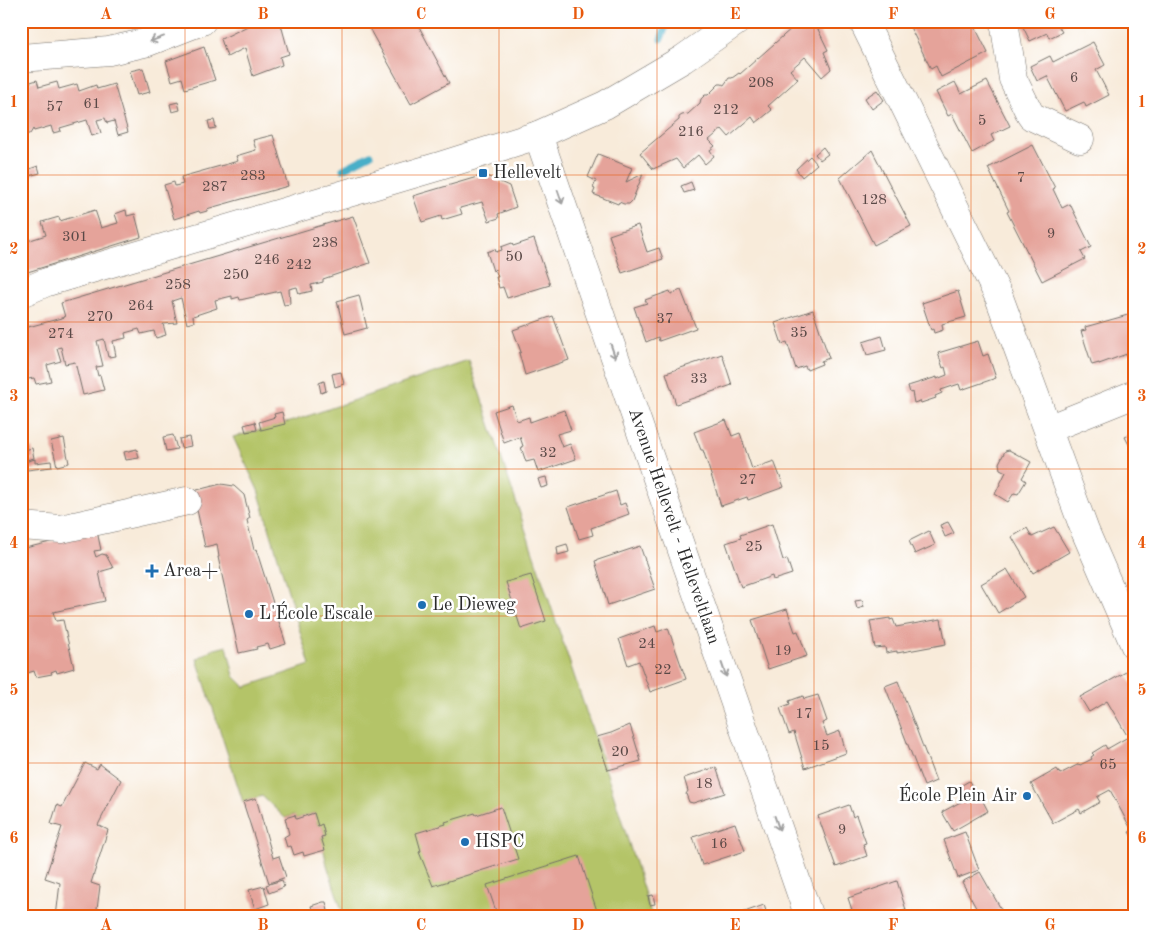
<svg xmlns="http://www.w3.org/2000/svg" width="1156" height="938" font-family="'Old Standard TT',serif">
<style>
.green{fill:#b4c467;stroke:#707849}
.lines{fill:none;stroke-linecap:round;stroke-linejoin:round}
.stream{stroke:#49afc8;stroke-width:7}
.building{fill:#e5a39a}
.minor-casing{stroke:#736e68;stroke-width:29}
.major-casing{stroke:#736e68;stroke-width:29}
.minor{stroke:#fff;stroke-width:28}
.major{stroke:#fff;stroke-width:28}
.oneway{stroke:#a0a0a0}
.grid{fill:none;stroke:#e8590c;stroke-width:1;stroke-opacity:0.55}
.poi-dot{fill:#1f6fb2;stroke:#fff;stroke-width:2}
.labels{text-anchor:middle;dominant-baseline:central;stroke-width:5;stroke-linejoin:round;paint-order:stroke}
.number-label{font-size:15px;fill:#5a4947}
.poi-label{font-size:18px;fill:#2b2b2b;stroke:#fff;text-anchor:start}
.street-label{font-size:18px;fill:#2b2b2b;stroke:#fff}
.neatline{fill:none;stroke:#e8590c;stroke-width:2}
.grid-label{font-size:16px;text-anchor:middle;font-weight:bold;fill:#e8590c}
</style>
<rect width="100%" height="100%" fill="#fff"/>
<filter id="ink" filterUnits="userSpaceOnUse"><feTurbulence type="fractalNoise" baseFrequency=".02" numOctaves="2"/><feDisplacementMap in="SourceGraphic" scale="10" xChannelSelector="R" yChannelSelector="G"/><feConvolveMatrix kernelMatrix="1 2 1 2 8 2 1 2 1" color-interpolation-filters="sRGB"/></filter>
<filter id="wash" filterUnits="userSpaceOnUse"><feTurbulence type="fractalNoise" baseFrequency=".0096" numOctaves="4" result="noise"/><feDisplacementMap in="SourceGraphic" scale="20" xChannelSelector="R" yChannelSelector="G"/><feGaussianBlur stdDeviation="1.12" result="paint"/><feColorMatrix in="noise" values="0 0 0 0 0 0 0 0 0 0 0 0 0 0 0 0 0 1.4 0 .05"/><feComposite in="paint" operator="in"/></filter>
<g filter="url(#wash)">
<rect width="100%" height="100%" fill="#f8ebda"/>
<polygon class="green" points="469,361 609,780 652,917 344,917 327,865 321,837 325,836 322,825 318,826 314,813 296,819 294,815 285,818 262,796 243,802 197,659 211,650 227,646 234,676 245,687 310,665 258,490 233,437 293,421"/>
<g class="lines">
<g class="stream">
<polyline points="661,39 668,21"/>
<polyline points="343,169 370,155"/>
</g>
</g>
<g id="blocks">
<g class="building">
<polygon points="258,21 280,21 289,54 280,57 282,65 253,76 245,48 227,57 221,39"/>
<polygon points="365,21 416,21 449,83 411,104"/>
<polygon points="802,21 814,21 828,50 824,52 831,69 822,77 805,57 790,70 798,79 768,106 772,110 756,123 752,117 729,137 722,129 709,140 715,146 710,150 714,156 705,164 698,155 683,168 676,159 653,169 640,153 679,120 679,117 682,115 688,114 700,103 701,99 705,95 708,95 719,84 722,84 724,85 729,78 732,78 739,73 740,74 792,28 791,27"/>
<polygon points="907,21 972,21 988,53 941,77 936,66 931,69"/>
<polygon points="1020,21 1070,21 1059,27 1062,32 1049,38 1047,33 1030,41"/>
<polygon points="1093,42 1105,65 1096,70 1109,95 1086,107 1084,102 1065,111 1047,76 1037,81 1030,66 1050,56 1053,62"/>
<polygon points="204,47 215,80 185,89 182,78 172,81 166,61"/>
<polygon points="143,68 150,92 137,95 130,71"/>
<polygon points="37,80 39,87 57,82 59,89 77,84 79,91 96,85 97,89 114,84 128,132 118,135 114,121 107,123 105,118 97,120 101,133 92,136 87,120 60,128 61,131 53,133 51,126 34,131 33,129 30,134 24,134 21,125 21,85"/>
<polygon points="987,81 1010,126 991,135 994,141 972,153 952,114 948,116 936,92 955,82 961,94"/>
<polygon points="877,90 884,100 872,109 865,98"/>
<polygon points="178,102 180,110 172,112 170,104"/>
<polygon points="214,120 216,128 210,129 208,121"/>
<polygon points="273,135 288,186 210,208 207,209 207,211 200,213 199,211 174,219 164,185 174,182 175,186 183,184 181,177 238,161 236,156 256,150 253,140"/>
<polygon points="1033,145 1055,188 1053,189 1062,208 1070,204 1091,247 1081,252 1085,259 1042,281 1007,212 1009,211 988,168"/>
<polygon points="823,147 828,154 820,160 815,154"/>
<polygon points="872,150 911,226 874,245 840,178"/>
<polygon points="598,154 632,168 626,182 643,174 632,201 629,204 624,204 619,202 618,204 593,194 595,189 593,188 596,181 588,177"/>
<polygon points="810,156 817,164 802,177 796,169"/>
<polygon points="38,166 40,173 29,176 27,170"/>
<polygon points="484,175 509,186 516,207 498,214 499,218 489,221 482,202 460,208 462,214 442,220 441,216 422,222 413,196"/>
<polygon points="691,182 694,190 684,193 681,186"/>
<polygon points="95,210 101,228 118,223 115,214 126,210 127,216 135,214 141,237 21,274 21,243 46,235 42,222 59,217 60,221"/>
<polygon points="353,216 370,263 323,279 323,282 311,285 312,291 299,294 297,287 289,289 290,304 284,305 280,291 240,300 239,297 232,299 232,296 215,300 217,308 193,316 194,322 187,324 181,298 172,301 177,323 163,324 166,335 156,338 154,331 141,334 139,329 125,333 126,338 113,341 116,356 108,357 104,339 97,341 103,366 96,367 98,376 100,375 104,390 83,395 75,362 65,364 61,347 57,348 61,361 47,365 51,381 36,384 34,378 22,380 21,329 65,317 61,303"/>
<polygon points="638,225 647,252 659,248 663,259 622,273 609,235"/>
<polygon points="534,239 550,285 507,298 503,287 499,288 496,277 498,277 495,269 493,271 487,252 495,249 496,252 502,250 501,247 512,243 513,246"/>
<polygon points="681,290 696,328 659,341 658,337 646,342 634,307 647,303 645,300 670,291 671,294"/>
<polygon points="958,291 966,317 942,324 943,330 934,333 933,329 931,330 922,303"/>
<polygon points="359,295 367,328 345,334 337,301"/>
<polygon points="813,310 829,358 821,361 822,364 807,370 805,366 796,369 787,342 782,344 775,323"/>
<polygon points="1135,313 1135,351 1099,364 1099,363 1092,365 1081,331 1086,330 1085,327"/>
<polygon points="553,316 569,360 525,375 519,353 521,352 513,330"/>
<polygon points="882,336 886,350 867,355 863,342"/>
<polygon points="978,341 983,356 988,354 996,378 961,390 959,384 941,390 942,393 935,396 936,398 921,403 920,401 914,403 912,392 910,393 908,386 937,377 937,379 947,375 945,367 943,368 938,353"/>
<polygon points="722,354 732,385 676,404 666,373"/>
<polygon points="341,372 344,384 335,387 332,374"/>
<polygon points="324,381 326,391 321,393 319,383"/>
<polygon points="512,405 517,421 529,417 530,422 564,410 571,430 557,434 562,447 570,444 576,459 538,472 534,460 526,462 521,447 523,446 520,437 504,443 494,411"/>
<polygon points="282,412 285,424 261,430 259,422 275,417 274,414"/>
<polygon points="726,420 732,436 740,433 752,469 774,461 784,487 748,500 747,497 721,506 703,450 701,450 694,432"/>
<polygon points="255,422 257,430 246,432 244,425"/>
<polygon points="1135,432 1135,456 1125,437"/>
<polygon points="173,435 177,449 166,451 163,437"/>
<polygon points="189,437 191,446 181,448 179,439"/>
<polygon points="64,438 69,463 57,466 51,441"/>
<polygon points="32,448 34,458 23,461 21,451"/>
<polygon points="137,449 139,458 126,460 124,452"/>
<polygon points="1009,450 1031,462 1022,478 1026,481 1018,494 1014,493 1008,502 995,494 1006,472 1000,469 999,463 1005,451"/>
<polygon points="35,459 35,463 51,461 52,467 27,470 25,462"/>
<polygon points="546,477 548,486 541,488 538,479"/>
<polygon points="221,484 234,486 244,495 250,518 247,520 254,550 256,549 286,644 270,649 268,644 256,647 257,649 239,653 218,557 219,557 217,544 205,547 193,491"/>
<polygon points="616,491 620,505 625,503 629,514 591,528 593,535 579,539 568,507"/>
<polygon points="948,522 954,533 945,537 940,525"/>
<polygon points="772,524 783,560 787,559 792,574 773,580 772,576 741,587 726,543 741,538 740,535"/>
<polygon points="1054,527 1069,552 1033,573 1012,537 1027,528 1032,537"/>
<polygon points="97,531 101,550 94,551 96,557 102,554 106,555 113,568 99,572 105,601 53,612 56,621 63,620 74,668 57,673 56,670 51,672 52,674 36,677 34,671 21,675 21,574 23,575 21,549"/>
<polygon points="929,531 935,545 915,554 909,541"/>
<polygon points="567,544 569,552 558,555 557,547"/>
<polygon points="640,546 655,589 608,605 595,561"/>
<polygon points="1007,569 1024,597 998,613 981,584"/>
<polygon points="531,575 546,621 521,629 506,582"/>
<polygon points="862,600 864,607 857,609 855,601"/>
<polygon points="787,609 795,632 798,631 807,656 768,669 752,620"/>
<polygon points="890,618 890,620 893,619 896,627 941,619 946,644 897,653 897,651 886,653 885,647 875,648 870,621"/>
<polygon points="655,626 657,632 668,628 686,679 650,692 639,661 628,665 619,639"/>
<polygon points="1126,672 1135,689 1135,842 1129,832 1132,831 1110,790 1097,797 1100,802 1081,813 1079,809 1053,823 1031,784 1057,769 1060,774 1079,764 1080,765 1092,759 1091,757 1094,755 1092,753 1105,745 1107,749 1128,737 1107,701 1089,712 1080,697"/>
<polygon points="898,681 936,781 924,786 885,686"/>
<polygon points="818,695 827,721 822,723 827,736 840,731 846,753 805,768 794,732 789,734 780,708 790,704 789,701 803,696 804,699"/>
<polygon points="630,725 641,761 608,770 597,737 611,733"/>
<polygon points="85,763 97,769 100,764 121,780 98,825 108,830 91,883 100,886 96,917 56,917 60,883 45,878 62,827 51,824 57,805 62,807"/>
<polygon points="716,767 725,793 693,803 689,802 686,794 688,791 684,778"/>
<polygon points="969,781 976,793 978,792 988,811 953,831 942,812 964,800 957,788"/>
<polygon points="256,798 273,858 279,856 286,877 269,883 243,802"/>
<polygon points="849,805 853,817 856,815 866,843 863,844 867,856 836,867 818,816"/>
<polygon points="501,807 518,859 433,886 419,852 421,851 416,833 446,824 445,822 475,813 476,815"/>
<polygon points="314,813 318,826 322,824 325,836 321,837 325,850 304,856 303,852 294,855 291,846 287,847 284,837 289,834 285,818 295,815 296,819"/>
<polygon points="735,823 745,851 702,865 693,837"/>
<polygon points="965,832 979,870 958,878 944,840"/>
<polygon points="579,856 599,917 498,917 487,885"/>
<polygon points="980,872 1001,909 987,917 981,917 962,882"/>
<polygon points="282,880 284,887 269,893 266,885"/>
<polygon points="897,881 906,910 888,917 849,917 848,914 852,910 848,898"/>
<polygon points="264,886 269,904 255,909 249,890"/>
<polygon points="653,895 655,904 650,905 648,896"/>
<polygon points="323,902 326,902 328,911 314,915 311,906"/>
<polygon points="764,905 768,917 726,917 738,912 739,914"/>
</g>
</g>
</g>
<g filter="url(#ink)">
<use href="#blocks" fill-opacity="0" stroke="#736e68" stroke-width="1"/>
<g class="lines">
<defs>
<g id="minor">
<polyline points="863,21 999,297 1085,531 1135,646"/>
<polyline points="1004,21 1013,79 1031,116 1080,139"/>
<polyline points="21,58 109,51 148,42 202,21"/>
<polyline points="538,135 809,917"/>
<polyline points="1048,429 1135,394"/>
<polyline points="21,526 61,529 187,501"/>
</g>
<polyline id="major" points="21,293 47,282 440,166 538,135 605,105 683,59 737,21"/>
</defs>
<use href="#minor" class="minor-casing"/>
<use href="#major" class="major-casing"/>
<use href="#minor" class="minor"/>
<use href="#major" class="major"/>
</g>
<defs><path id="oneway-shaft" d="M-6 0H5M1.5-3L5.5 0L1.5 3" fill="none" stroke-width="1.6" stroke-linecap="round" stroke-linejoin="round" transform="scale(1.25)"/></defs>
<g class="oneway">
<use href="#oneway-shaft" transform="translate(157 39) rotate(160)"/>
<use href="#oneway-shaft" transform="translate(560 197) rotate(71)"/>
<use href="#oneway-shaft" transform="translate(613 351) rotate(71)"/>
<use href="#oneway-shaft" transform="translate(724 670) rotate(71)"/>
<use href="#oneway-shaft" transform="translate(777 823) rotate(71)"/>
</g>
</g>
<path class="grid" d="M185 21V917M342 21V917M499 21V917M657 21V917M814 21V917M971 21V917M21 175H1135M21 322H1135M21 469H1135M21 616H1135M21 763H1135"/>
<g class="poi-dot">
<rect x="478" y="168" width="10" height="10" rx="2.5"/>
<path d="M149.5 563.5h5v5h5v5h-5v5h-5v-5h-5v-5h5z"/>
<circle cx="422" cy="605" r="5"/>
<circle cx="249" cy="614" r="5"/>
<circle cx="1027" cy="796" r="5"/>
<circle cx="465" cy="842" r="5"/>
</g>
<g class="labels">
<g class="number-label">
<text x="1074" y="78">6</text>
<text x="761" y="83">208</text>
<text x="92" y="104">61</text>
<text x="55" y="107">57</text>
<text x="726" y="110">212</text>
<text x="982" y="121">5</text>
<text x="691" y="132">216</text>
<text x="253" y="176">283</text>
<text x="1021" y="178">7</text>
<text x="215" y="187">287</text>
<text x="874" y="200">128</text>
<text x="1051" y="234">9</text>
<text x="75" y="237">301</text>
<text x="325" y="243">238</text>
<text x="514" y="257">50</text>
<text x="267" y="260">246</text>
<text x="299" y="265">242</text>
<text x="236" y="275">250</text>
<text x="178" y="285">258</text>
<text x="141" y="306">264</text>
<text x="100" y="317">270</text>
<text x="665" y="319">37</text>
<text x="799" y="333">35</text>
<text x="61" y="334">274</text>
<text x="699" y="379">33</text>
<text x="548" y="453">32</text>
<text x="748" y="480">27</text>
<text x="754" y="547">25</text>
<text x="647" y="644">24</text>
<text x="783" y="651">19</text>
<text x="663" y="670">22</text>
<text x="804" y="714">17</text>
<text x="821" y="746">15</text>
<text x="620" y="752">20</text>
<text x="1108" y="765">65</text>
<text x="704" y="784">18</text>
<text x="842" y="830">9</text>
<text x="719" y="844">16</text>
</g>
<g class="poi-label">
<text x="493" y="173">Hellevelt</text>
<text x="163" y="571">Area+</text>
<text x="432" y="605">Le Dieweg</text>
<text x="259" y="614">L'École Escale</text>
<text x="1017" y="796" text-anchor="end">École Plein Air</text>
<text x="475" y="842">HSPC</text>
</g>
<g class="street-label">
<text transform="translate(674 526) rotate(71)">Avenue Hellevelt - Helleveltlaan</text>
</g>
</g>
<rect width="1156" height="938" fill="none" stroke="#fff" stroke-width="55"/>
<rect x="28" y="28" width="1100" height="882" class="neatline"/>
<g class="grid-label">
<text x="106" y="19">A</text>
<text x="263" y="19">B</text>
<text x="421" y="19">C</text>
<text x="578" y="19">D</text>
<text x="735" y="19">E</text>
<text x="893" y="19">F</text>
<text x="1050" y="19">G</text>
<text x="14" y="107">1</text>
<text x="1142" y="107">1</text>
<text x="14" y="254">2</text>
<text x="1142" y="254">2</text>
<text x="14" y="401">3</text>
<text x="1142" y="401">3</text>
<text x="14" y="548">4</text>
<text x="1142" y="548">4</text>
<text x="14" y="695">5</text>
<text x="1142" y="695">5</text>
<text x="14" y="843">6</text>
<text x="1142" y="843">6</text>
<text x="106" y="930">A</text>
<text x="263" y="930">B</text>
<text x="421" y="930">C</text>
<text x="578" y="930">D</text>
<text x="735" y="930">E</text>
<text x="893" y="930">F</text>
<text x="1050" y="930">G</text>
</g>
</svg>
